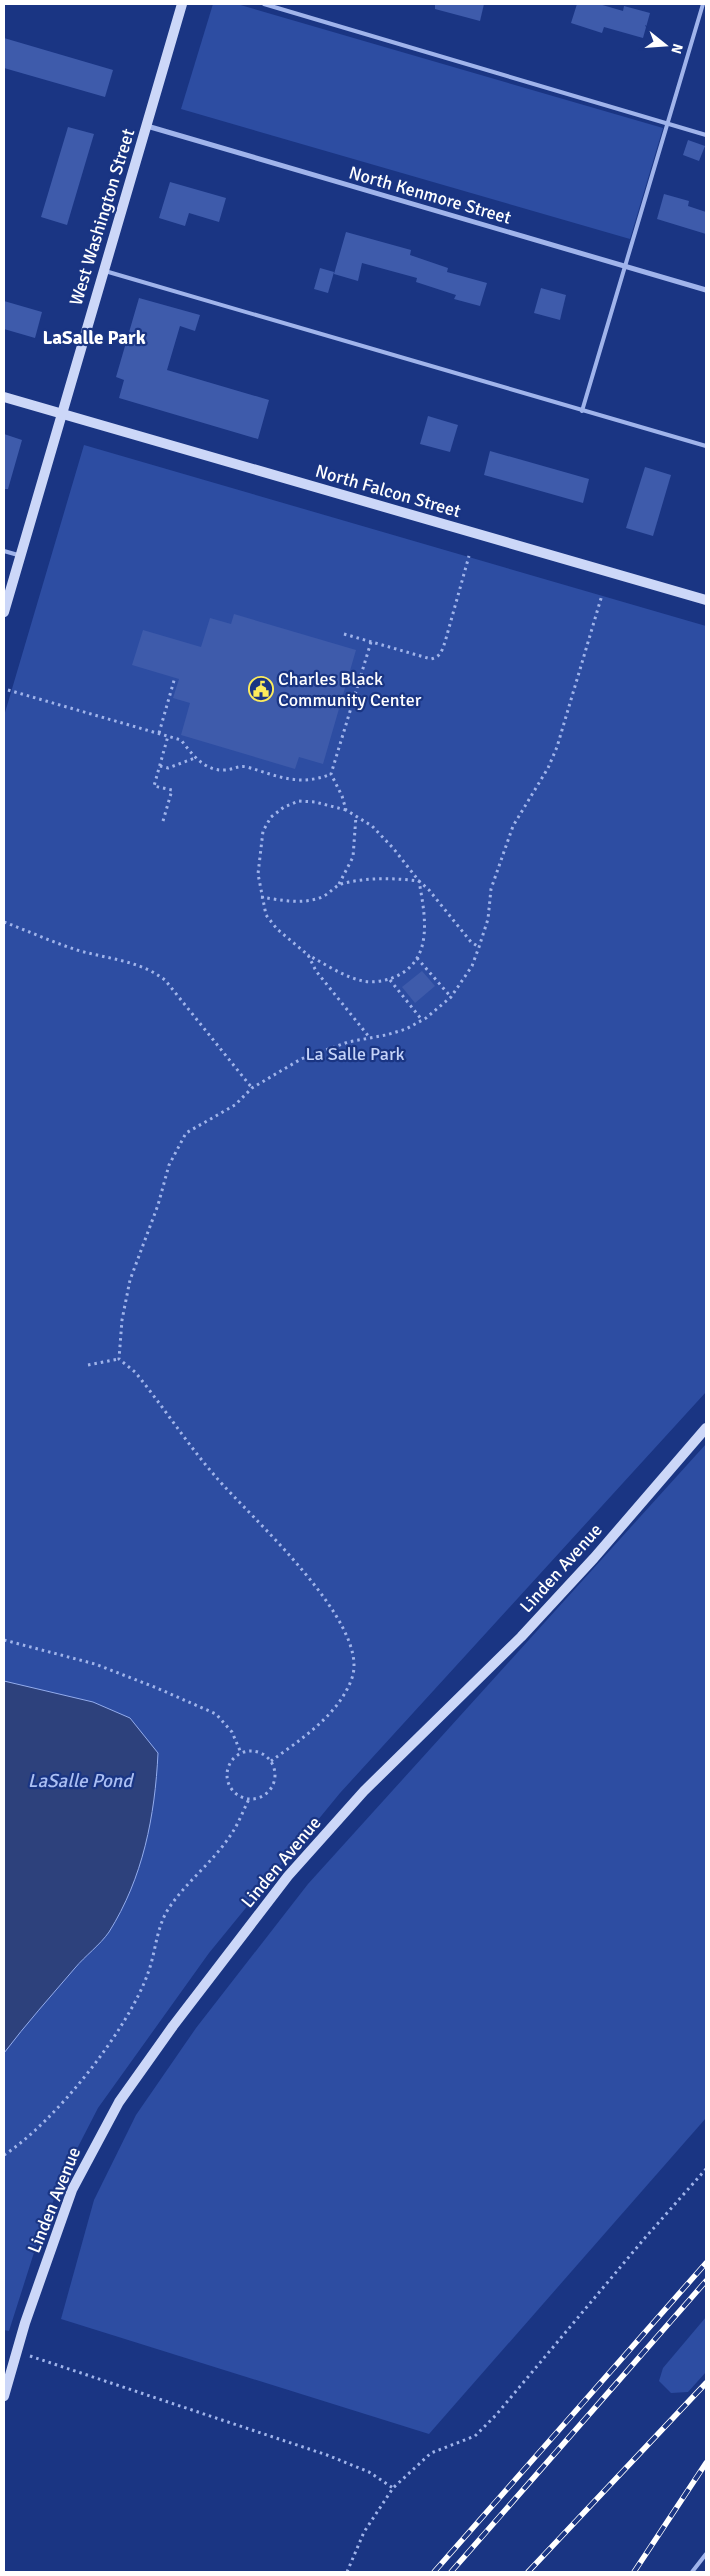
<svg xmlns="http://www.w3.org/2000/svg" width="710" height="2576" font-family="Signika,sans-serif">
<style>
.green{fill:#2d4da2}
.water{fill:#2d417c;stroke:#93aced}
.building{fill:#3e5bab}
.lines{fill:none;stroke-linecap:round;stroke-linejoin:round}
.path{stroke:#a0b4eb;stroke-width:3;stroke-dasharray:2.5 4;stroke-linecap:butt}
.lane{stroke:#a0b4eb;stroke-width:4}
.street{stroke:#a0b4eb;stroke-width:5}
.secondary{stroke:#ccd7f8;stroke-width:10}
.rail-casing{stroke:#fff;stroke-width:5.5}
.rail{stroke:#1a3583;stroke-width:4;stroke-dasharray:11;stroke-linecap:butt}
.labels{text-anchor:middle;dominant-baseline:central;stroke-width:4.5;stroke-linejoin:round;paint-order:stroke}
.street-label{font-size:18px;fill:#fff;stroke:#1a3583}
.poi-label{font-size:18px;fill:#fff;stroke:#1a3583;text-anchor:start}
.park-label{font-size:18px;fill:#c5d3f8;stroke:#1a3583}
.neighbourhood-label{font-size:19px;font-weight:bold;fill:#fff;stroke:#1a3583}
.water-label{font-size:19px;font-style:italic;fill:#abbff3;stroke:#1a3583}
</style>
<rect width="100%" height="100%" fill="#1a3583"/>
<g class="green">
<polygon points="213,4 237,4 663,128 630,239 181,109"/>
<polygon points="84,445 706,626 706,1392 340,1793 209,1953 98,2108 63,2176 38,2240 9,2331 4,2330 4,716"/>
<polygon points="706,1444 706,2118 429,2434 61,2319 94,2200 136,2115 196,2028 308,1884"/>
<polygon points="706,2317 706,2372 688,2392 671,2393 659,2381 663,2368"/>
</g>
<path class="water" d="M4 1681 93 1702 130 1718 158 1753C155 1816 143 1878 109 1932 100 1945 85 1956 75 1968 51 1996 26 2024 4 2053Z"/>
<g class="building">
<polygon points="435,4 484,4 480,21 435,9"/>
<polygon points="577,4 599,4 623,11 624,6 650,13 643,38 604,27 602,33 571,23"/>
<polygon points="4,38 113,70 105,97 4,68"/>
<polygon points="68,127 94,134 67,225 41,217"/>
<polygon points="688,140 705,146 699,161 683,155"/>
<polygon points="170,182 226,198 219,222 189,213 185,226 159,218"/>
<polygon points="664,194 689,201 688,206 706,212 706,234 657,219"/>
<polygon points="346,232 411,250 410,255 448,268 447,272 487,283 480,306 454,299 456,295 416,282 417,278 362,263 358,281 334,274"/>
<polygon points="320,268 334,272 328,293 314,289"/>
<polygon points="541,288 566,295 560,320 534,313"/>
<polygon points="139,298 200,315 195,331 180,326 167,370 269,400 258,439 119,398 124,380 116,377"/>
<polygon points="4,301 42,312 35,338 4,329"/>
<polygon points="428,416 458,425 450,452 420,444"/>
<polygon points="4,434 22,440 8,489 4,489"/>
<polygon points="490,451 589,479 583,503 484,475"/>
<polygon points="645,467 671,475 653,536 626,528"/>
<polygon points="234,614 356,650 323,764 299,757 295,769 181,735 190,703 173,698 179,679 132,665 143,630 201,647 210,618 231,624"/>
<polygon points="422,971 435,986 415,1003 402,987"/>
</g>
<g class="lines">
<g class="path">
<path d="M344 634 431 659C441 657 442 650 445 642L469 556"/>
<polyline points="371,642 331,774 342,796 346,810 372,826 393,848 419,881 429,890 471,942 479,947"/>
<path d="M8 690 181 740C192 754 204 771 224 770 233 770 238 765 247 767 278 776 299 787 331 774"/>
<polyline points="159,733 175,677"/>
<polyline points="160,766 168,768 195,758"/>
<polyline points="346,810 315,802 299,801 284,807 271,817 263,831 258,874 266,915 277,929 308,955 316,971 370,1038"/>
<polyline points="163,821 172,790 154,786 168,736"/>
<polyline points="339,884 353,857 356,816"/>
<path d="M261 897C280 900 303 905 322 897 329 894 335 886 341 884 366 877 394 878 419 881 425 915 434 958 397 976 386 981 374 983 363 981 344 977 325 964 308 955"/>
<path d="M4 922C28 931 52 942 77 950 107 959 139 960 165 980L252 1088"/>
<polyline points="417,958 451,997"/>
<polyline points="390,980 422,1020"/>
<polyline points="88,1365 119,1359"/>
<polyline points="4,1640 95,1664 157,1688 216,1714 232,1732 241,1753"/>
<circle cx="251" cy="1775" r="24"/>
<path d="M271 1761C300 1740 339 1715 352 1678 371 1623 249 1516 216 1477 187 1444 163 1406 135 1372L119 1359 122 1320 130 1280 158 1205 169 1165 186 1133 235 1105 252 1088 301 1059 348 1042 386 1035 406 1029 426 1018 451 997 472 966 479 947 488 919 491 889 513 826 548 768 557 747 602 595"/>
<path d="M4 2155C55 2122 128 2030 148 1973 156 1952 156 1927 169 1908 186 1882 213 1862 230 1836 238 1825 243 1811 249 1799"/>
<polyline points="30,2356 327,2455 369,2472 393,2488"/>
<polyline points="347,2572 364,2532 393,2488 431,2453 475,2436 496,2415 644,2239 706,2169"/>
</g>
<g class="lane">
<polyline points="264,4 706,135"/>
<polyline points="105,271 706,446"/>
<polyline points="582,411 703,4"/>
<polyline points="4,551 18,555"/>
<polyline points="692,2572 706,2554"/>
</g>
<polyline class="street" points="147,126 706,290"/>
<g class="secondary">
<polyline points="4,397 706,600"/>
<polyline points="4,612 182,4"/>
<polyline points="4,2396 25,2323 72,2190 119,2102 173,2026 288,1876 364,1791 521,1637 594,1558 706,1428"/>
</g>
<defs>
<g id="rail">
<polyline points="434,2572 706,2263"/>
<polyline points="451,2572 706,2281"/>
<polyline points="528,2572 706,2383"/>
<polyline points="634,2572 706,2463"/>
</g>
</defs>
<use href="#rail" class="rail-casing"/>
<use href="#rail" class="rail"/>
</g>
<defs>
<symbol id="civic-ring" viewBox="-11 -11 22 22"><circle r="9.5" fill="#1a3583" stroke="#fdec5c" stroke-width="1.5"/><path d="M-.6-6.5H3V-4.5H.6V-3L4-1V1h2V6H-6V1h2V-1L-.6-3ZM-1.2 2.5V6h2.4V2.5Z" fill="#fdec5c"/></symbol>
</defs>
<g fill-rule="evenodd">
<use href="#civic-ring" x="247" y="675" width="28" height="28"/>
</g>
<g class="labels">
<g class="street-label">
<text transform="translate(430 195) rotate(16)">North Kenmore Street</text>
<text transform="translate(102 217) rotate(-73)">West Washington Street</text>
<text transform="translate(388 491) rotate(16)">North Falcon Street</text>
<text transform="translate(561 1568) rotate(-48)">Linden Avenue</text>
<text transform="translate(281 1862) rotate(-50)">Linden Avenue</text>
<text transform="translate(54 2200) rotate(-68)">Linden Avenue</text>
</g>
<g class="poi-label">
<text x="278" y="679">Charles Black<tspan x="278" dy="21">Community Center</tspan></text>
</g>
<g class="park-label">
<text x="355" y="1054">La Salle Park</text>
</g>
<g class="neighbourhood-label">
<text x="94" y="338">LaSalle Park</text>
</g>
<g class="water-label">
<text x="80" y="1781">LaSalle Pond</text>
</g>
</g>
<rect width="710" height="2576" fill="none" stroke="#ffffff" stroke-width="10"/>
<g transform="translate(665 45) rotate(107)" stroke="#1a3583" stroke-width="4" paint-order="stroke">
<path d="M0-4L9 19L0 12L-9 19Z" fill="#ffffff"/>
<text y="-8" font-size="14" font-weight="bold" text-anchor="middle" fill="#ffffff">N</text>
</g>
</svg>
